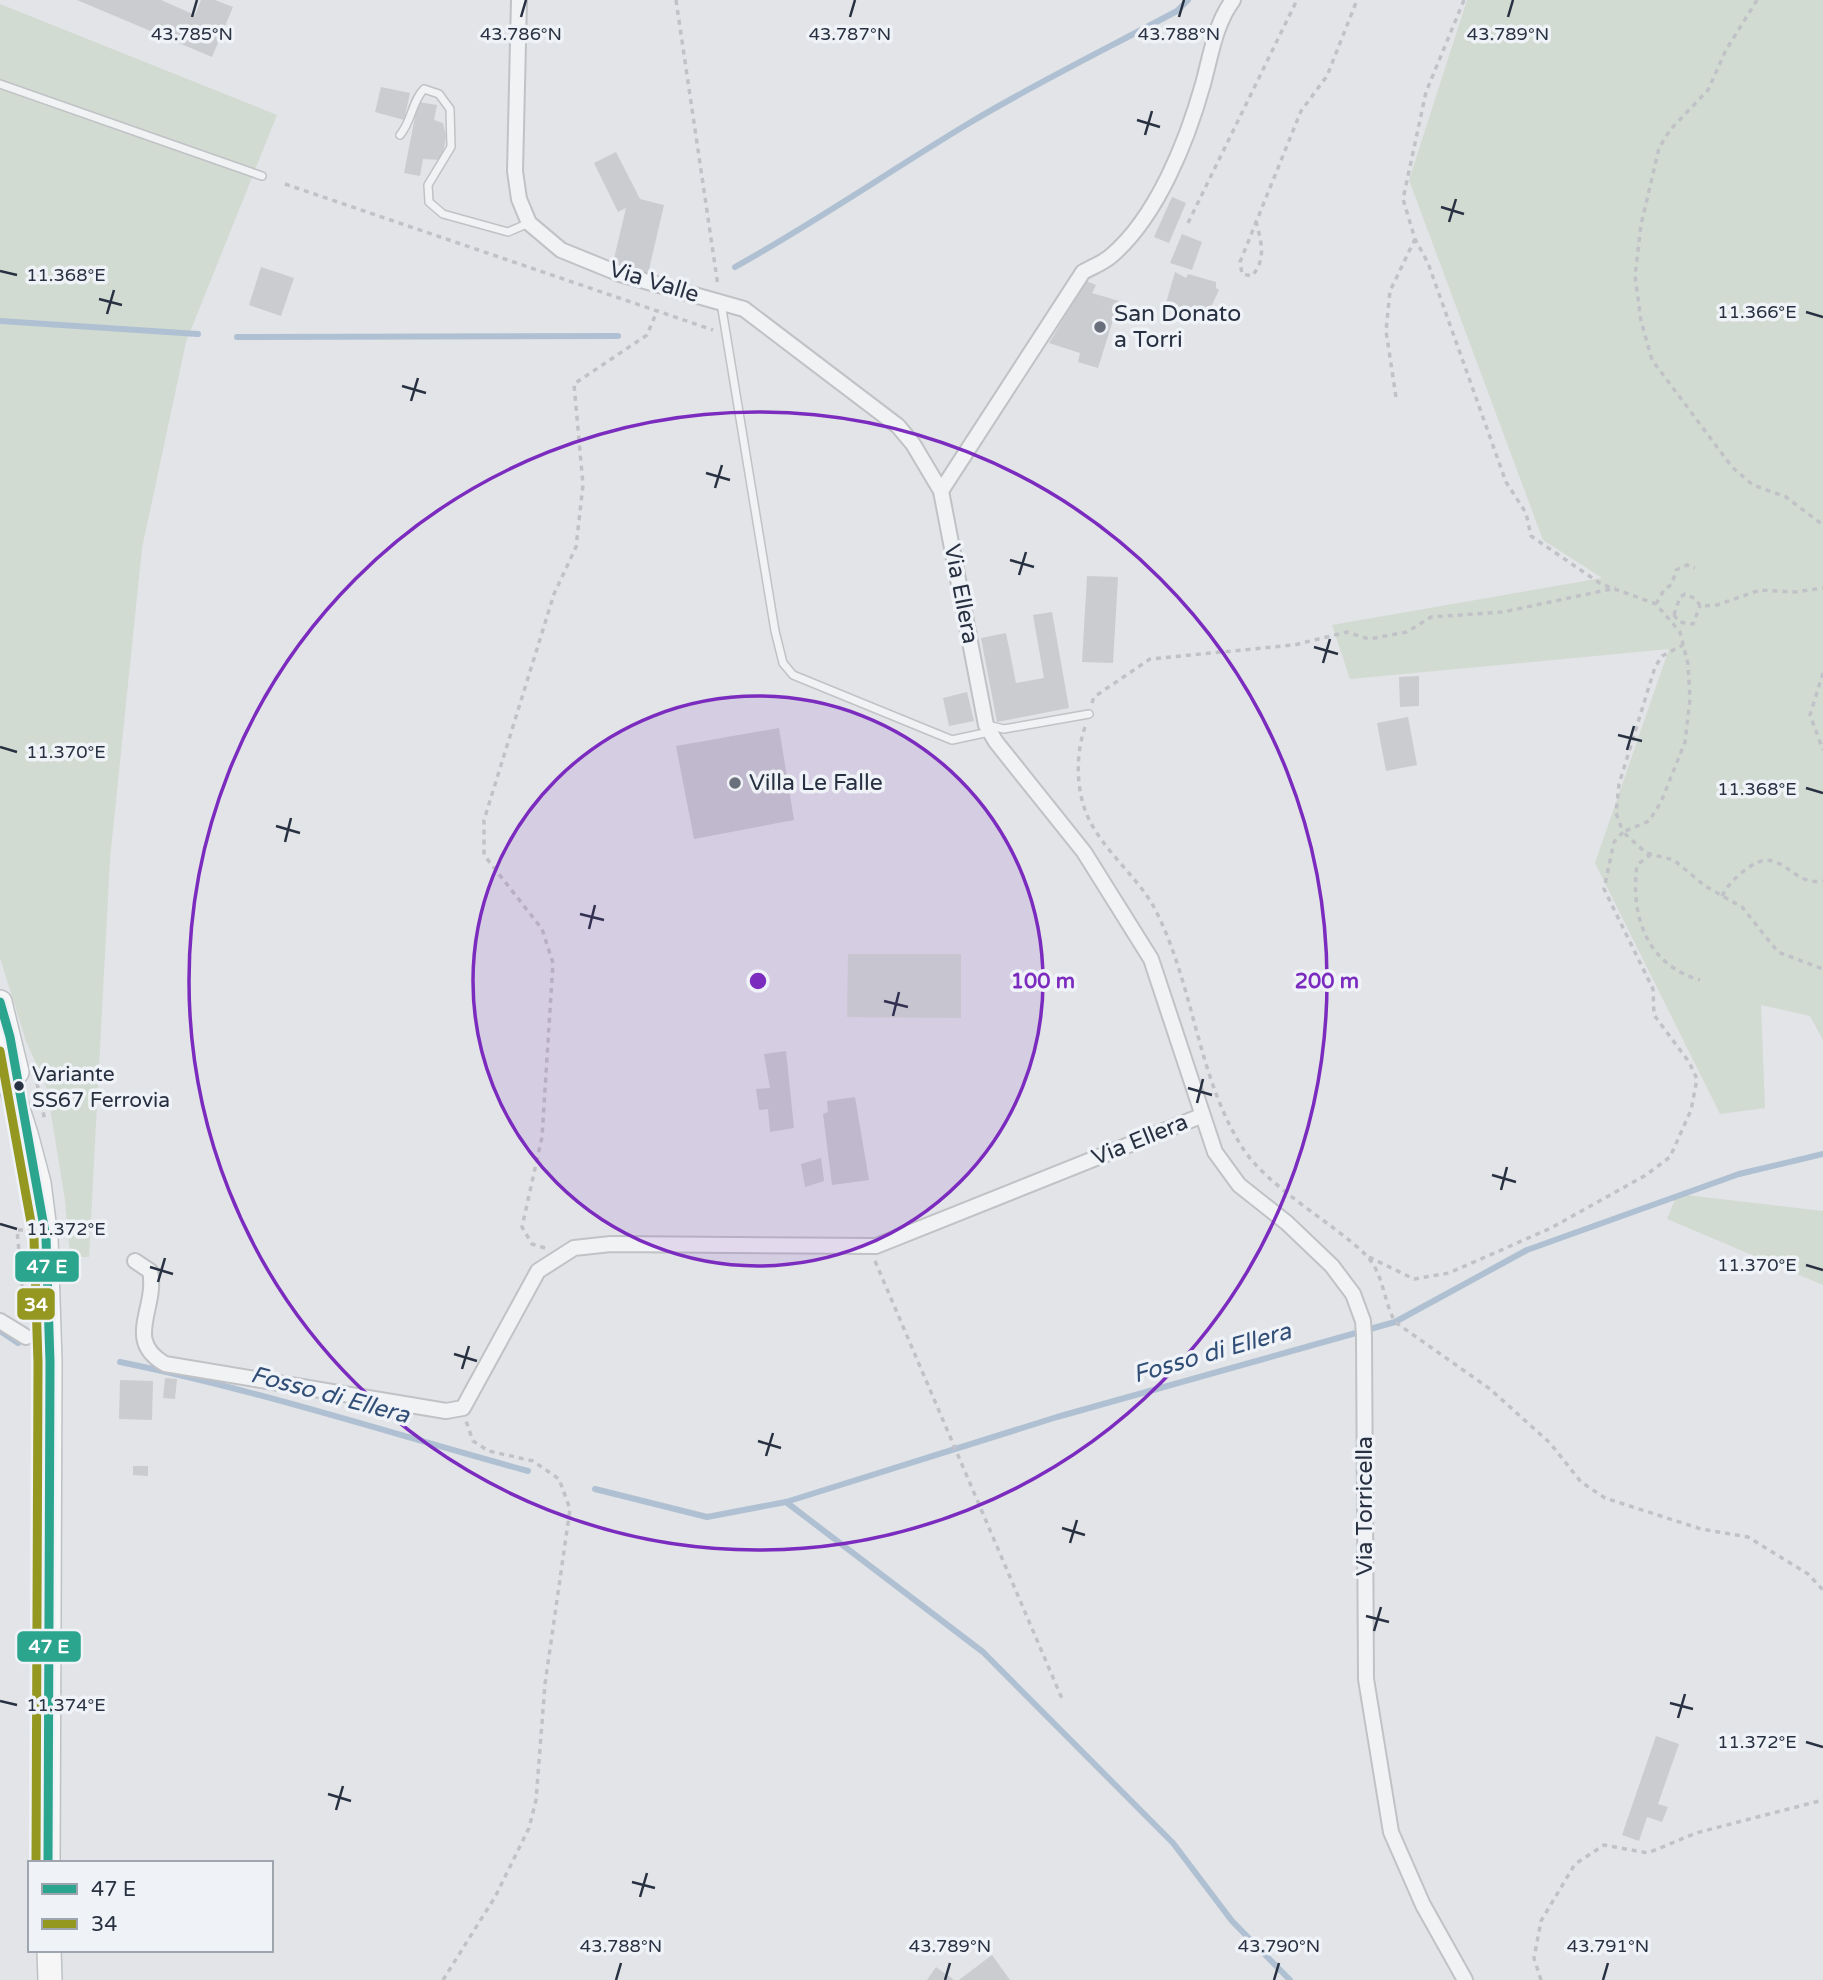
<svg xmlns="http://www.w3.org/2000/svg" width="1823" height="1980" font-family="'Varela Round',sans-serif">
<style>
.green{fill:#d2dbd2}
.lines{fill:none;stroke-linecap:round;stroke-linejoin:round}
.stream{stroke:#b0c0d3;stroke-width:6}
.building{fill:#cacccf}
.lane-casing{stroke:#c0c2c5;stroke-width:10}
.street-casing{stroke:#c0c2c5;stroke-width:18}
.primary-casing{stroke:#bec1c5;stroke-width:26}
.path{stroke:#c1c2c7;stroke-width:3.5;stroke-dasharray:5 5;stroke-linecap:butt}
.lane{stroke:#f1f2f4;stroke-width:7}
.street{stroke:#f1f2f4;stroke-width:14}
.primary{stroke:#f6f6f6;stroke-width:23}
.bus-1-casing{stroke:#eff2f7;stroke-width:14}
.bus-2-casing{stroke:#eff2f7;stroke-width:14}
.bus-1{stroke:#2ba58e;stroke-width:9}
.bus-2{stroke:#949820;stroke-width:9}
.ticks{fill:none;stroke:#283141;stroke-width:2.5}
.ring{fill:none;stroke:#7b2cbf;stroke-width:3.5}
.poi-dot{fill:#69707b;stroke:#eff2f7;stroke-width:2.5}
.bus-dot{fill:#283141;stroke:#eff2f7;stroke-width:2.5}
.labels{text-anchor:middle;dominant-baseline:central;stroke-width:7;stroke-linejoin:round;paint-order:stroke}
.bus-label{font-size:21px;fill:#283141;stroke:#eff2f7;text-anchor:start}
.street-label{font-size:23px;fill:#283141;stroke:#eff2f7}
.poi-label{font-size:23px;fill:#283141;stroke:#eff2f7;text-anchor:start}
.water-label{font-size:24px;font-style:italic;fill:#314e76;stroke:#eff2f7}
.ticks-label{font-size:18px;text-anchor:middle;fill:#283141;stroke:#eff2f7;stroke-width:7;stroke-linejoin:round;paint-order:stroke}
.centre{fill:#7b2cbf;stroke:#eff2f7;stroke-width:3.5}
.ring-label{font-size:21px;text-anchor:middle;font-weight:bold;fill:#7b2cbf;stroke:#eff2f7;stroke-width:7;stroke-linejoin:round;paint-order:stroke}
.line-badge{stroke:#eff2f7;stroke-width:2.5}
.badge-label{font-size:19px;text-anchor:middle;font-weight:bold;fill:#fff}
</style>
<rect width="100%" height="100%" fill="#e2e4e7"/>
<g class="green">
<polygon points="1467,0 1823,0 1823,1040 1810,1016 1761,1005 1765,1108 1720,1114 1595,863 1669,649 1350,679 1332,625 1602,578 1543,540 1409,180"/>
<polygon points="0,4 277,115 186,342 142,548 110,859 89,1257 70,1257 65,1200 47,1089 26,1041 0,958"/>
<polygon points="848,954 961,954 961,1018 847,1017"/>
<polygon points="1677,1194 1823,1211 1823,1285 1667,1219"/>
</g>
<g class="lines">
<g class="stream">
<path d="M735 267C816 222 891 170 971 122 1038 82 1108 48 1177 11L1188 0"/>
<polyline points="0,321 198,334"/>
<polyline points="237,337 618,336"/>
<polyline points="0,1331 18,1343"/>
<path d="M120 1362C258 1390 392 1434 528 1471"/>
<polyline points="595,1489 707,1517 786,1502 1057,1417 1395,1322 1527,1250 1739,1174 1823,1154"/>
<polyline points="786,1502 983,1652 1173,1843 1232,1921 1290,1980"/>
</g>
</g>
<g class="building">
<polygon points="77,0 161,0 195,15 201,0 215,0 233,7 212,57"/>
<polygon points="381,87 410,93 404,120 375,112"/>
<polygon points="418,102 437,105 434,120 443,123 446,136 442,160 423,159 420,176 404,173"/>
<polygon points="616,152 640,199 664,205 647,278 612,267 626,208 618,212 594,163"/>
<polygon points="1172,197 1186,203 1169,243 1154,237"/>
<polygon points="1182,234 1202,242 1192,270 1170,263"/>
<polygon points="261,267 294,278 281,316 249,305"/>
<polygon points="1175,272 1186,278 1188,274 1216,282 1216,288 1219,290 1205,320 1166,303"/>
<polygon points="1086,281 1096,285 1092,293 1119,301 1098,368 1078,362 1080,353 1049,343"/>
<polygon points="1087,576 1118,577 1113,663 1082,662"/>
<polygon points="1052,612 1069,708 997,722 981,638 1006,633 1016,683 1044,678 1033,615"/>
<polygon points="1419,676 1419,706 1400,707 1399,677"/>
<polygon points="967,692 974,721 949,726 943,698"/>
<polygon points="1408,717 1417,765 1386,771 1377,723"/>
<polygon points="779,728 794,820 694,839 676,746"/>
<polygon points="786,1051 794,1128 770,1132 768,1109 759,1110 756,1089 770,1088 764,1054"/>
<polygon points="855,1097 869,1180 832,1185 823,1114 828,1112 827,1101"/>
<polygon points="821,1158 824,1181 805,1187 801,1164"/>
<polygon points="165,1378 177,1379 175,1399 163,1398"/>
<polygon points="120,1380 153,1381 152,1420 119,1419"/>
<polygon points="133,1466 148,1466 148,1476 133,1475"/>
<polygon points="1656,1736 1679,1744 1658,1804 1668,1807 1662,1822 1647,1817 1639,1841 1622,1835"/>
<polygon points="992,1955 1010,1980 959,1980"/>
<polygon points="936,1967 954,1980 927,1980"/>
</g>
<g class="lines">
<defs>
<g id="lane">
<polyline points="0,84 262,176"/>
<path d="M400 135C412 121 412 101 424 89L439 94 450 109 451 147 428 185 429 202 443 214 508 232 529 223"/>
<polyline points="721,303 775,631 783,663 793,675 952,740 989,732"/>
<polyline points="987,725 1004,729 1089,714"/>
</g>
<g id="street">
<polyline points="519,0 515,171 519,199 529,223 561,250 620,274 744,309 898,426 913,444 941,491 986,725 996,742 1084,852 1151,959 1215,1152 1239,1185 1287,1223 1332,1266 1353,1294 1363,1321 1364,1336 1366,1679 1391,1832 1423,1905 1465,1980"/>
<path d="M941 491 1083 272C1092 267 1103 263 1111 256 1157 217 1187 141 1203 84 1211 55 1215 24 1233 0"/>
<path d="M135 1261 150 1271C158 1308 123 1340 165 1364L446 1411 463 1408 538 1271 574 1248 611 1244 876 1246 1201 1116"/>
<polyline points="0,1321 26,1337"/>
</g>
<g id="primary">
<polyline points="0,1002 17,1072"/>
<polyline points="0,1053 26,1134 39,1183 46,1238 50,1362 48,1863"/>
<polyline points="49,1950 50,1980"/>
</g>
</defs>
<use href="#lane" class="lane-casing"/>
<use href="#street" class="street-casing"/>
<use href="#primary" class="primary-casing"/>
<g class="path">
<polyline points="676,0 718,286"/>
<polyline points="1464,0 1426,92 1403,199 1415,239 1428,263 1506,482 1526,513 1531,536 1601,584 1656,604 1680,632 1688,664 1690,699 1685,742 1661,802 1649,821 1623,832 1646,853 1674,860 1705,886 1742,907 1778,952 1823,969"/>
<polyline points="1757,0 1726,50 1708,90 1670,130 1659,148 1641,225 1635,276 1641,321 1652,360 1732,467 1753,485 1786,497 1823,525"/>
<polyline points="285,184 713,330"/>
<path d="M1256 221C1261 242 1267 258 1252 276L1242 274 1240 262 1301 111 1327 76 1357 0"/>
<polyline points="1188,223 1297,0"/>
<polyline points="1396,397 1386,331 1390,291 1415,239"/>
<polyline points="1656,604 1664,590 1672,584 1676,570 1687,565 1695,568"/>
<polyline points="1674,615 1680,597 1685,594 1696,599 1700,606 1717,605 1760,590 1796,592 1823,588"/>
<polyline points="1674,615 1679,622 1693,624 1700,606"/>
<polyline points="1823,673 1810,715 1823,750"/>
<polyline points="1092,703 1094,697 1150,659 1294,645 1347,632 1369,639 1407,632 1431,617 1503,612 1616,588"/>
<path d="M1085 727C1076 754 1076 784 1085 810 1099 848 1137 875 1155 909 1194 985 1197 1076 1242 1147 1268 1188 1331 1221 1366 1255 1384 1274 1383 1300 1395 1322L1490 1389 1550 1443 1581 1482 1605 1498 1701 1529 1748 1537 1808 1574 1823 1590"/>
<path d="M1651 854 1637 865C1630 916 1647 965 1700 980"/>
<path d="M1722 896C1729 883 1737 876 1748 868 1780 843 1791 887 1823 881"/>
<polyline points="37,1083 45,1121"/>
<polyline points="23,1230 17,1230 25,1317"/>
<polyline points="545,1248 532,1244 522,1227 542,1137 553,963 542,929 484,855 484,820 554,594 576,547 583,485 574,384 647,335 657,311"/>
<polyline points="1369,1257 1414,1279 1449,1273 1551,1228 1646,1175 1670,1157 1691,1110 1697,1079 1689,1062 1654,1015 1653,989 1604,889 1614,842 1623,832 1616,813 1619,784 1655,667 1662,656 1683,645"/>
<polyline points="67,1260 81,1261"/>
<polyline points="875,1261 1063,1701"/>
<polyline points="443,1980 495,1897 529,1828 536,1800 545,1684 570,1509 559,1479 533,1461 489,1451 473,1441 466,1421"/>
<polyline points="1541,1980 1534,1958 1541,1921 1575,1864 1604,1845 1648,1853 1696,1833 1823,1800"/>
</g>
<use href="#lane" class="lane"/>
<use href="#street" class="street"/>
<use href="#primary" class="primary"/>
<defs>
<polyline id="bus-1" points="0,1002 10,1037 46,1238 50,1362 48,1863"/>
<polyline id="bus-2" points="0,1051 34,1239 38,1362 36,1863"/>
</defs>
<use href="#bus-1" class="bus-1-casing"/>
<use href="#bus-2" class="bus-2-casing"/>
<use href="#bus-1" class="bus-1"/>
<use href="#bus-2" class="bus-2"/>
</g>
<path class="ticks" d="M192 17 197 0M521 17 526 0M850 17 855 0M1179 17 1184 0M1508 17 1513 0M1137 120 1160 127M1145 135 1152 111M1441 207 1464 214M1449 222 1456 199M0 271 17 275M99 299 122 305M1806 312 1823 317M107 314 114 290M402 386 426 393M411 401 418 378M706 473 730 480M715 488 722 465M1010 560 1034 567M1019 575 1026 552M1314 647 1338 654M1323 663 1330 639M1618 735 1642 741M0 747 17 752M1627 750 1634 726M1806 788 1823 793M276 826 300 833M285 842 291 818M580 914 604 920M589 929 595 905M884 1001 908 1007M893 1016 899 992M1188 1088 1212 1095M1197 1103 1203 1079M1492 1175 1516 1182M1501 1190 1507 1167M0 1224 17 1229M1806 1265 1823 1270M150 1267 173 1274M158 1282 165 1258M454 1354 477 1361M462 1369 469 1346M758 1441 781 1448M766 1456 773 1433M1062 1528 1085 1535M1070 1543 1077 1520M1366 1616 1389 1622M1374 1631 1381 1607M0 1701 17 1705M1670 1703 1693 1709M1678 1718 1685 1694M1806 1742 1823 1747M328 1794 351 1801M336 1810 343 1786M632 1882 655 1888M640 1897 647 1873M616 1980 621 1963M945 1980 950 1963M1274 1980 1279 1963M1603 1980 1608 1963"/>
<circle cx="758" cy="981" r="285" fill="#7b2cbf" fill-opacity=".12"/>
<g class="ring">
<circle cx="758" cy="981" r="285"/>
<circle cx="758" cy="981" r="569"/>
</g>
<g class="poi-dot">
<circle cx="1100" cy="327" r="7"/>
<circle cx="735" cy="783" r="7"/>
</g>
<circle class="bus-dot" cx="19" cy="1086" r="6"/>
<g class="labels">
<g class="bus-label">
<text x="32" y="1074">Variante<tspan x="32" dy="26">SS67 Ferrovia</tspan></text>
</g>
<g class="street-label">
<text transform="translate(654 282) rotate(17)">Via Valle</text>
<text transform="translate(961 594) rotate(79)">Via Ellera</text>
<text transform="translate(1140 1140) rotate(-22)">Via Ellera</text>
<text transform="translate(1365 1506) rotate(-90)">Via Torricella</text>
</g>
<g class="poi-label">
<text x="1114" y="314">San Donato<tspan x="1114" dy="26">a Torri</tspan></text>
<text x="749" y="783">Villa Le Falle</text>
</g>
<g class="water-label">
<text transform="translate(1212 1353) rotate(-16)">Fosso di Ellera</text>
<text transform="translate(330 1395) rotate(15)">Fosso di Ellera</text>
</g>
</g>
<g class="ticks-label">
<text x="192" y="40">43.785°N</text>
<text x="521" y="40">43.786°N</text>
<text x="850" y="40">43.787°N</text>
<text x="1179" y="40">43.788°N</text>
<text x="1508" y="40">43.789°N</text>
<text x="66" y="281">11.368°E</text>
<text x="1757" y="318">11.366°E</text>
<text x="66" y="758">11.370°E</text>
<text x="1757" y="795">11.368°E</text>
<text x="66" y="1235">11.372°E</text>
<text x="1757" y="1271">11.370°E</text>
<text x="66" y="1711">11.374°E</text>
<text x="1757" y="1748">11.372°E</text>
<text x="621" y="1952">43.788°N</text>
<text x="950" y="1952">43.789°N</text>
<text x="1279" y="1952">43.790°N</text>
<text x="1608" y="1952">43.791°N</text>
</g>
<circle cx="758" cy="981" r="10" class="centre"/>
<g class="ring-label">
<text x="1043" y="988">100 m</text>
<text x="1327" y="988">200 m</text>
</g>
<g class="line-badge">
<rect x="14" y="1250" width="66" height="33" rx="7" fill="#2ba58e"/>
<rect x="16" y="1287" width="40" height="34" rx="7" fill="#949820"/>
<rect x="16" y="1630" width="66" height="33" rx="7" fill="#2ba58e"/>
</g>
<g class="badge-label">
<text x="47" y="1273">47 E</text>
<text x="36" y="1311">34</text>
<text x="49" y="1653">47 E</text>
</g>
<rect x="28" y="1861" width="245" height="91" fill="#eff2f7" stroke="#9fa5ae" stroke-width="2"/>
<rect x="42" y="1884" width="35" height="10" fill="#2ba58e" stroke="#9fa5ae" stroke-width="2"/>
<text x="91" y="1896" font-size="21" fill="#283141">47 E</text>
<rect x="42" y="1919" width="35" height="10" fill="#949820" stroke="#9fa5ae" stroke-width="2"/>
<text x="91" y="1931" font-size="21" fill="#283141">34</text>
</svg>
